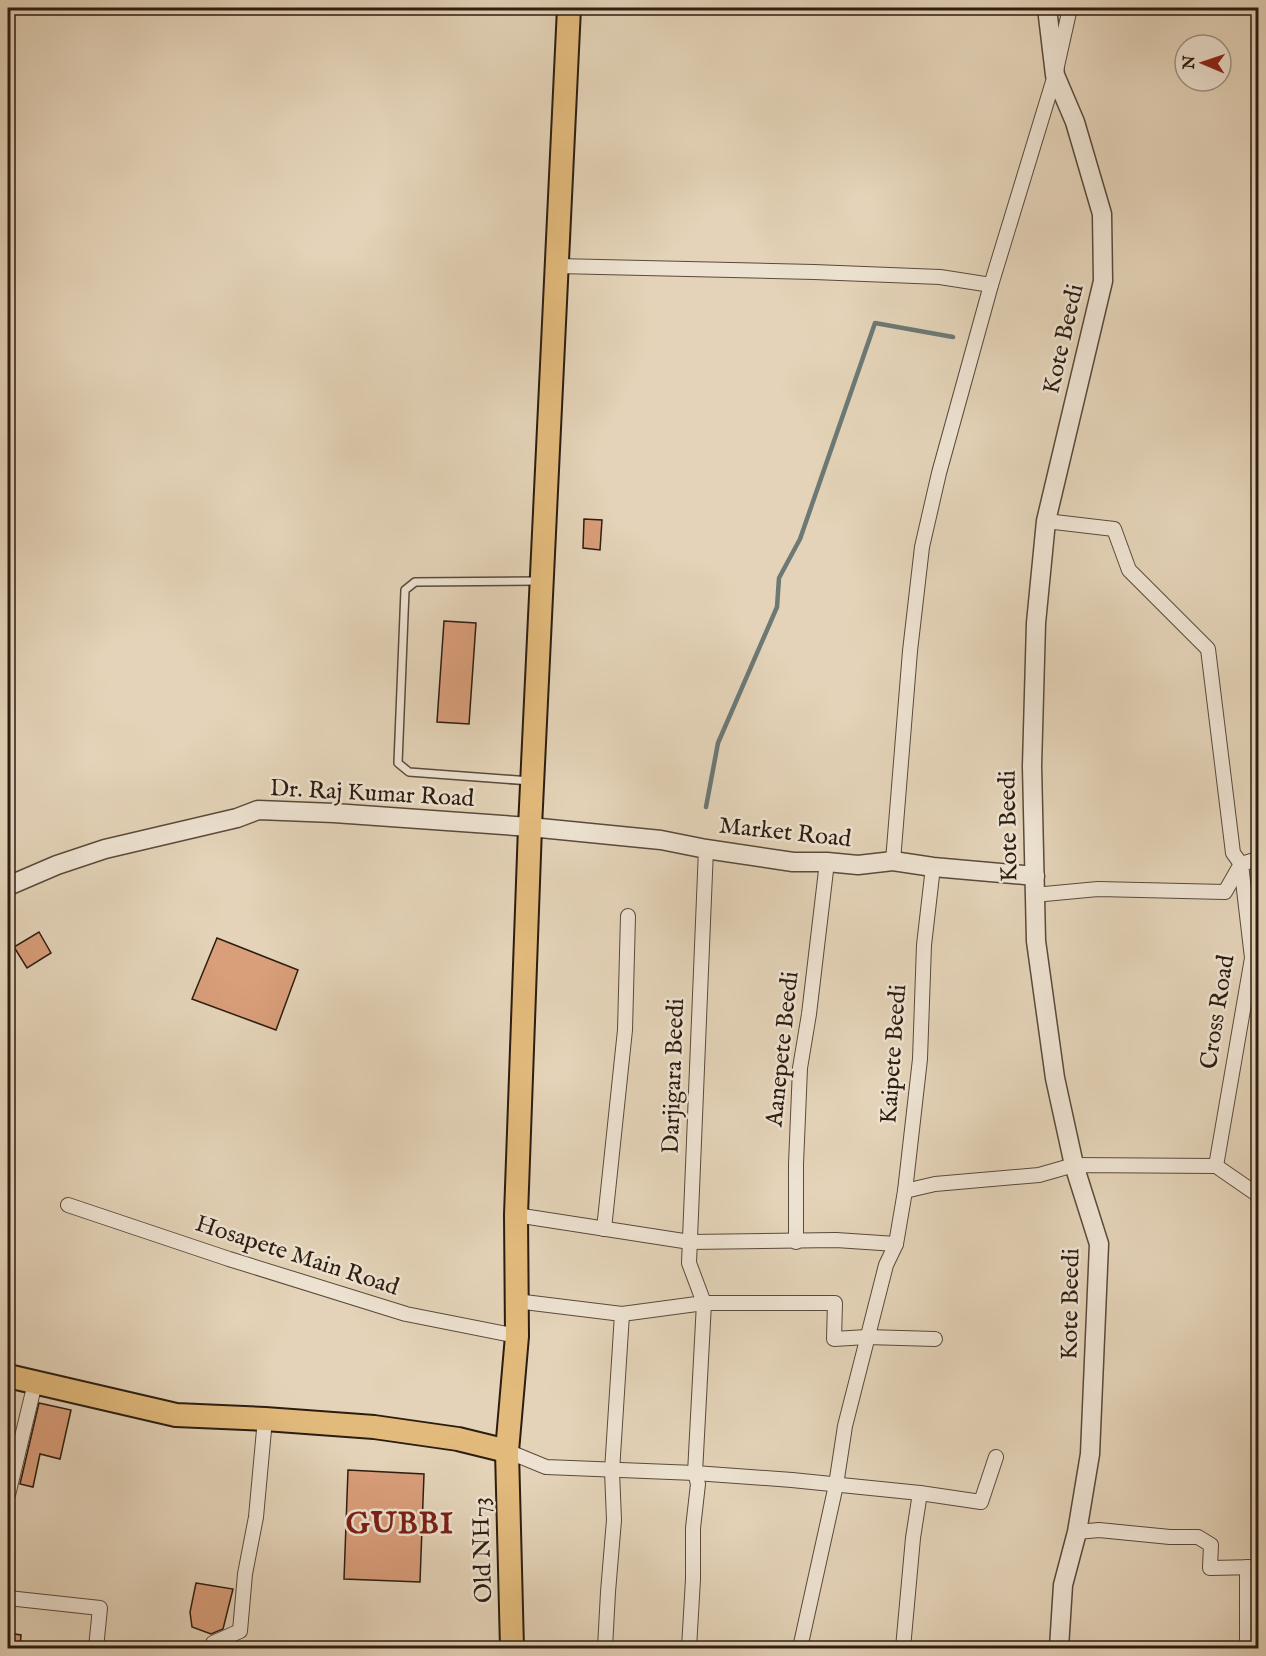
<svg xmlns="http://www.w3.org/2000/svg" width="1266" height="1656" font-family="'IM FELL English',serif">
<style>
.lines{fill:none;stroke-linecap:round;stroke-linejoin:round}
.stream{stroke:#6c7975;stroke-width:4.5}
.building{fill:#d99e7a;stroke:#2c1d11;stroke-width:1.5}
.service-casing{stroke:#5a4a3b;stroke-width:10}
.minor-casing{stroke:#5a4a3b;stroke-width:16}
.tertiary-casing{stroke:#5a4a3b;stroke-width:21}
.primary-casing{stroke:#2c1d11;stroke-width:26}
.service{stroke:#ede2d1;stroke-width:7}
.minor{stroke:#ede2d1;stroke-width:14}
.tertiary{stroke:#ede2d1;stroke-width:18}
.primary{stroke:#e2ba7c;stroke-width:22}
.labels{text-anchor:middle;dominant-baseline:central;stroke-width:5;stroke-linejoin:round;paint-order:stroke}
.street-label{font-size:24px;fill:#2c1d11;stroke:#ede2d1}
.district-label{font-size:30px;font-weight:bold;letter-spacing:1.5px;fill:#7a1f14;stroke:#ede2d1}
</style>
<rect width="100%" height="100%" fill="#e4d3b8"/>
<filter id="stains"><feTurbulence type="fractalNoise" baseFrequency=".00333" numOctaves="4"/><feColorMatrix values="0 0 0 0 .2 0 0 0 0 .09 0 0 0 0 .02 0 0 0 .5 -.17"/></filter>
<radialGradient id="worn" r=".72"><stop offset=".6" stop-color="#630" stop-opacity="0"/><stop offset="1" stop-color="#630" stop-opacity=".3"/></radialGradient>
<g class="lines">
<polyline class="stream" points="706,807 718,743 777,607 779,578 800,539 875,323 953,337"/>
</g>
<g class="building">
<polygon points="584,519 602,520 600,550 583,548"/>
<polygon points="444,621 476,623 469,724 437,722"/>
<polygon points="39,932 51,953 27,968 14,947"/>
<polygon points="217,938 298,970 276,1030 192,999"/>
<polygon points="39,1403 71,1410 60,1459 40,1454 33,1487 20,1484"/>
<polygon points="348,1470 424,1474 420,1582 344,1579"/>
<polygon points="196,1583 233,1589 223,1629 211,1634 192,1627 190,1612"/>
<polygon points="8,1633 21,1635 20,1648 8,1648"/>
</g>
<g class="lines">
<defs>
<polyline id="service" points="530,781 409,772 398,763 405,590 415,582 539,581"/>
<g id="minor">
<polyline points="557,266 814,272 940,277 991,285"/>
<polyline points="1046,521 1114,529 1129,570 1208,649 1233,853 1241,864 1252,958 1216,1166"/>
<polyline points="893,861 910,651 922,547 939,473 991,285 1055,75 1070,8"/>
<polyline points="1034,895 1098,889 1225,892 1241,864 1258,859"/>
<polyline points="905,1191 935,1184 1039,1175 1074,1165 1216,1166 1258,1195"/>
<polyline points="68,1205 229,1259 406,1314 517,1336"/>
<polyline points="516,1215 690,1242 836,1240 896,1244"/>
<polyline points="604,1229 625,1030 628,916"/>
<polyline points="796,1242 796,1164 800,1068 809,1014 827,862"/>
<polyline points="516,1301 622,1314 704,1303 689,1263 706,849"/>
<polyline points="507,1451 546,1467 695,1473 792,1480 920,1493 981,1502 996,1457"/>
<polyline points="8,1495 35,1383"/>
<polyline points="1077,1532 1099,1530 1170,1537 1198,1537 1211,1545 1210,1568 1258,1567"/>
<polyline points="1247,1567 1247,1648"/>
<polyline points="8,1598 100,1608 96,1648"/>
<polyline points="211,1648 213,1643 240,1631 245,1574 256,1517 265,1419"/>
<polyline points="605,1648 608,1592 614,1520 612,1471 622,1314"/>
<polyline points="689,1648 693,1579 693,1528 698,1484 695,1473 704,1303 835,1303 834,1339 867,1337 935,1339"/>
<polyline points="800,1648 836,1485 845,1426 886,1265 896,1244 905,1191 920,1059 924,945 933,867"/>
<polyline points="903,1648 913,1538 920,1493"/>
</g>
<g id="tertiary">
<polyline points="1047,8 1055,75 1075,122 1102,214 1103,281 1046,521 1036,623 1032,766 1036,941 1055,1078 1074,1165 1099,1244 1090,1454 1077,1532 1063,1585 1059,1648"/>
<polyline points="8,886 57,865 105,849 237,818 258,810 334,813 530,827 661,840 706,849 793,862 827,862 858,865 893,861 933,867 1035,876"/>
</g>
<g id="primary">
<polyline points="8,1376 176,1415 265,1419 374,1427 458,1439 507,1451"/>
<polyline points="512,1648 507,1451 517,1336 516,1215 530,827 569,8"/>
</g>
</defs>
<use href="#service" class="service-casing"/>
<use href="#minor" class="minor-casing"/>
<use href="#tertiary" class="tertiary-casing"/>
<use href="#primary" class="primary-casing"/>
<use href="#service" class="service"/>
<use href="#minor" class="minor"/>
<use href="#tertiary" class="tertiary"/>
<use href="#primary" class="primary"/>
</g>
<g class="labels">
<g class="street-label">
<text transform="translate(1064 339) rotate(-77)">Kote Beedi</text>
<text transform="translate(372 794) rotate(3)">Dr. Raj Kumar Road</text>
<text transform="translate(1009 826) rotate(-91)">Kote Beedi</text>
<text transform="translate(785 833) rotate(6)">Market Road</text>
<text transform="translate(1218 1012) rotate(-81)">Cross Road</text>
<text transform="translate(783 1049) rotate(-84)">Aanepete Beedi</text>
<text transform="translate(894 1054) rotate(-86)">Kaipete Beedi</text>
<text transform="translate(674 1076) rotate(-88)">Darjigara Beedi</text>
<text transform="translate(297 1256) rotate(18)">Hosapete Main Road</text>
<text transform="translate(1071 1304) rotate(-89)">Kote Beedi</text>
<text transform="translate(483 1550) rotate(-92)">Old NH73</text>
</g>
<g class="district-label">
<text x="400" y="1525">GUBBI</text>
</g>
</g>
<rect width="1266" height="1656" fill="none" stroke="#e4d3b8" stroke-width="30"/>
<rect x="9" y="9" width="1248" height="1638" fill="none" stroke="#2c1d11" stroke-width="3"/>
<rect x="15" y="15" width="1236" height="1626" fill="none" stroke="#2c1d11" stroke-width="1.5"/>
<g transform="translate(1203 63) rotate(272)"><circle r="28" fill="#ede2d1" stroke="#a09384" stroke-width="1.5"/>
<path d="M0-4.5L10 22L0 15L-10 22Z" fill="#8f2418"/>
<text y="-9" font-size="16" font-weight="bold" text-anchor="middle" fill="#2c1d11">N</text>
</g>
<rect width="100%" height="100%" filter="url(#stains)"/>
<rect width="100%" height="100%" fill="url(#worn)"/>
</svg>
